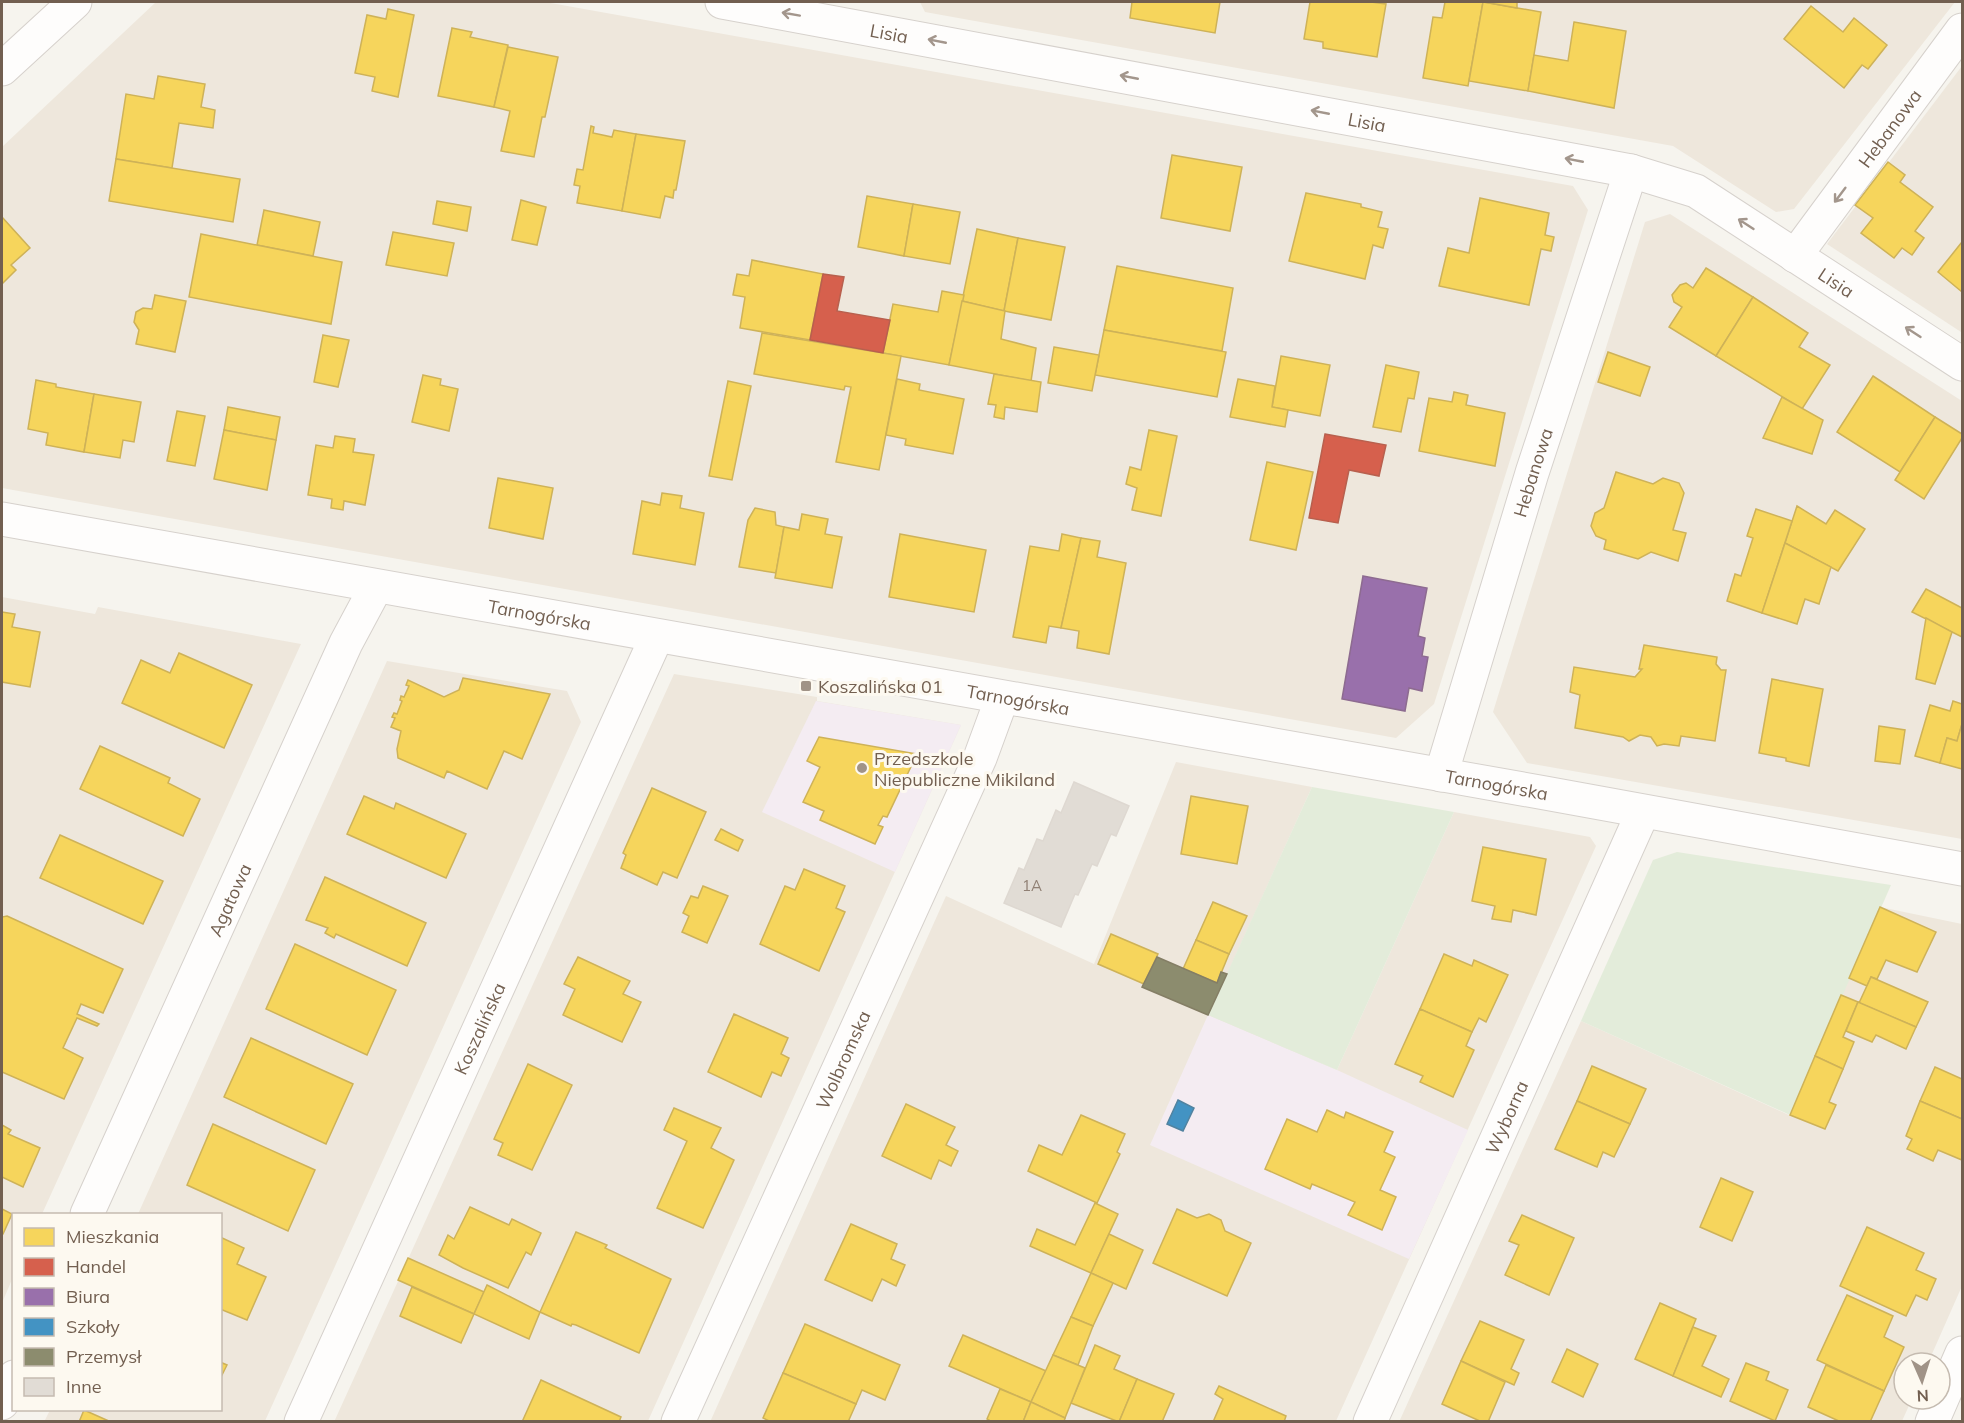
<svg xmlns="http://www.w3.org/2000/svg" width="1964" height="1423" font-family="Mulish,sans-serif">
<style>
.residential{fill:#eee7dc}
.education{fill:#f4ecf2}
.green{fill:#e3ecda}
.homes{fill:#f6d55c;stroke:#ceb258;stroke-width:1.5}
.shops{fill:#d6604d;stroke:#b8604e;stroke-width:1.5}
.offices{fill:#9970ab;stroke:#8d6b90;stroke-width:1.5}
.schools{fill:#4393c3;stroke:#5183a0;stroke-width:1.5}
.industry{fill:#8c8c6e;stroke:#847e65;stroke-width:1.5}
.building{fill:#e1dcd5;stroke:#ded8d1;stroke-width:1.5}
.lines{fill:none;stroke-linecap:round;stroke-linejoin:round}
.street-casing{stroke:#d6d1cc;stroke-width:35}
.street{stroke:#fefdfc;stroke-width:33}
.oneway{stroke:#a3968c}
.poi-dot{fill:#a09387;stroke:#fdf9f0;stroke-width:2}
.labels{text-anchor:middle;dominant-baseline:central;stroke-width:6;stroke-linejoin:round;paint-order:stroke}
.number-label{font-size:15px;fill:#908074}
.street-label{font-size:18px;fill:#725f50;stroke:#fdf9f0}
.poi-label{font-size:18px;fill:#725f50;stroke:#fdf9f0;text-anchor:start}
</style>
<rect width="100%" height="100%" fill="#f6f4ee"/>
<g class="residential">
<polygon points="156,2 545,2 1573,186 1588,210 1434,704 1396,738 2,488 2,147"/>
<polygon points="920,2 1955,2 1794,209 1776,212 1673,146 925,12"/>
<polygon points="1962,66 1962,330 1961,332 1827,244"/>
<polygon points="1670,214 1962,401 1962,839 1527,763 1493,712 1645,222"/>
<polygon points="2,597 95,614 98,607 301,644 42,1214 14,1214 13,1277 2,1303"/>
<polygon points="387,661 567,691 581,722 265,1421 44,1422 50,1410 220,1410 220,1214 138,1214"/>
<polygon points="674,674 817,697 817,701 961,725 648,1421 334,1422"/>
<polygon points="1176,762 1312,787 1209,1014 1337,1070 1454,812 1590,837 1596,846 1336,1421 710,1422 946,896 1094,964"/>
<polygon points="1880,907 1962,924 1962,1286 1928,1363 1904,1363 1904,1399 1912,1399 1902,1421 1399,1422 1581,1021 1789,1115"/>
</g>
<g class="education">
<polygon points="816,701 961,725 895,872 762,812"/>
<polygon points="1208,1015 1337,1070 1468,1130 1409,1259 1150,1145"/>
</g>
<g class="green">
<polygon points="1312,787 1454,812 1337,1070 1208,1015"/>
<polygon points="1677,852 1891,885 1790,1115 1581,1021 1653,860"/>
</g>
<g class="homes">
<polygon points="1132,2 1220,2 1215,33 1130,18"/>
<polygon points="1310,2 1371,2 1386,4 1377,57 1323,48 1323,42 1304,39"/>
<polygon points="1445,2 1483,2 1468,86 1423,78 1433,17 1442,18"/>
<polygon points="1483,2 1541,12 1528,91 1469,81"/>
<polygon points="1484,2 1517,2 1517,8"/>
<polygon points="1811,6 1843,32 1854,18 1887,45 1868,69 1862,65 1844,88 1784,39"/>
<polygon points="388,9 414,15 398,97 372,91 375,77 355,73 367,15 386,19"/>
<polygon points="1574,22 1626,31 1614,108 1528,91 1534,55 1568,61"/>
<polygon points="452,28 472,32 470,37 508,45 494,107 438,96"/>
<polygon points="508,47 558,57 545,117 542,117 534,157 501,151 510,111 494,107"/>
<polygon points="158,76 205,84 201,107 215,110 213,128 179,123 172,168 116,159 126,94 154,99"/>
<polygon points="591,126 594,127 593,133 612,137 614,130 636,134 622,211 577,203 580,186 574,185 577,169 583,170"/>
<polygon points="636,134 685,141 676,190 674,190 673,198 665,196 660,218 622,211"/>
<polygon points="1172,155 1242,167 1230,231 1161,218"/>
<polygon points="116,159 240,179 233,222 109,201"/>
<polygon points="1888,162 1905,175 1900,182 1933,207 1915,231 1924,238 1912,255 1902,248 1894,258 1861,233 1873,218 1855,205"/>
<polygon points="1306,193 1361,204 1361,207 1382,212 1378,227 1388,229 1383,248 1373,245 1365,279 1289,261"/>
<polygon points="867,196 913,204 904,256 858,247"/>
<polygon points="1480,198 1549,213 1545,235 1554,237 1551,251 1541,249 1529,305 1439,286 1448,248 1469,253"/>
<polygon points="521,200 546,207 537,245 512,240"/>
<polygon points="437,201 471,207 467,231 433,224"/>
<polygon points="913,204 960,212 950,264 904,256"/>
<polygon points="264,210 320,222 313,256 257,245"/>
<polygon points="2,217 30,248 11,265 16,270 2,284"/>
<polygon points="977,229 1018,238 1004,311 962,301"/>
<polygon points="393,232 454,243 447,276 386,265"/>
<polygon points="201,234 342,262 331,324 189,297"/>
<polygon points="1018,238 1065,247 1051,320 1004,311"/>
<polygon points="1962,242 1962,292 1938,272"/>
<polygon points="752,260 823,274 810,340 740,328 745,297 733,295 737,274 749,276"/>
<polygon points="1117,266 1233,288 1222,351 1104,330"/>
<polygon points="1706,268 1753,297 1716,356 1669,327 1682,307 1674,302 1672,295 1680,285 1686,283 1693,288"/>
<polygon points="942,291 964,295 949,365 883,353 893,304 938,312"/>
<polygon points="155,295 186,301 175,352 136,344 139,330 134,322 136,312 143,308 152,309"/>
<polygon points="1753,297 1808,333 1799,347 1830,365 1802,409 1716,356"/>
<polygon points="962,301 1005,311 1001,339 1036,348 1031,381 949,365"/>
<polygon points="1104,330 1226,352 1217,397 1095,375"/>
<polygon points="762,333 901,356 879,470 836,462 851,387 845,386 844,390 754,374"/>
<polygon points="323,335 349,340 338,387 314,382"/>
<polygon points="1054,347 1099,355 1092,391 1048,383"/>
<polygon points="1608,352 1650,367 1640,396 1598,382"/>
<polygon points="1281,356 1330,365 1320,416 1272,407"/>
<polygon points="1386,365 1419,372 1414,399 1408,398 1401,432 1373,427"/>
<polygon points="994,374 1041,382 1037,412 1005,407 1004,419 994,417 996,405 988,404"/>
<polygon points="423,375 441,379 440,385 458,389 449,431 412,422"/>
<polygon points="1873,376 1935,417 1900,472 1837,432"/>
<polygon points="897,379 920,384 919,390 964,399 953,454 905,445 906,439 886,435"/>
<polygon points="1238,379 1275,386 1272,407 1288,410 1285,427 1230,417"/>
<polygon points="36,380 56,384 56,387 94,394 84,452 46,445 48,433 28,429"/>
<polygon points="728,381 751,386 732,480 709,476"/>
<polygon points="1454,392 1468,395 1466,405 1505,413 1495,466 1419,451 1429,398 1452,402"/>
<polygon points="94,394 141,402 134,442 123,440 120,458 84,452"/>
<polygon points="1782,397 1823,420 1812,454 1763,438"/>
<polygon points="228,407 280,417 276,440 224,430"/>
<polygon points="177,411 205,416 195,466 167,461"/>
<polygon points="1935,417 1962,434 1962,438 1924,499 1895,480"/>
<polygon points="224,430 276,440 267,490 214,479"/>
<polygon points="1149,430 1177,436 1161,516 1132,510 1137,488 1126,484 1130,467 1141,470"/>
<polygon points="335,436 355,439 353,452 374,455 365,505 344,501 343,510 331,508 332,499 308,495 316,445 333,448"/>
<polygon points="1267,462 1313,472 1296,550 1250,540"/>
<polygon points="1616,472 1653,484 1663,478 1679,483 1684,493 1673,530 1686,533 1678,561 1651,552 1638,559 1604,549 1606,540 1596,536 1591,526 1595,513 1604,508"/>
<polygon points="498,478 553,488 543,539 489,528"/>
<polygon points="662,493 682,496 680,508 704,513 695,565 633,554 642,501 660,505"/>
<polygon points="1797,506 1826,524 1835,510 1865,529 1838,571 1785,543"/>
<polygon points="755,508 775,512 776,525 784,527 776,573 739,567 748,520"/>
<polygon points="1756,509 1792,521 1762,613 1727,601 1735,574 1741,576 1753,538 1747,536"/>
<polygon points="802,514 828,519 825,534 842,537 832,588 775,578 784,527 799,530"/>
<polygon points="900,534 986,550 974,612 889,597"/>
<polygon points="1062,534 1081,538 1061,628 1049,626 1046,643 1013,637 1030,546 1059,551"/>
<polygon points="1081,538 1100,541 1097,557 1126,563 1109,654 1077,648 1079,631 1061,628"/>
<polygon points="1785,543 1831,567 1819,604 1805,599 1797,624 1762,613"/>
<polygon points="1926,589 1962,608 1962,637 1912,612"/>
<polygon points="2,612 15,614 12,627 40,632 30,687 2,682"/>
<polygon points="1926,618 1952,632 1935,684 1916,679"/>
<polygon points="1644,645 1717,657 1716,664 1721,670 1726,670 1715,741 1681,736 1679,746 1664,744 1657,746 1651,737 1640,735 1629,741 1623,737 1575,728 1580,695 1570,692 1574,667 1635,677 1642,669 1639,669"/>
<polygon points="179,653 252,685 224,748 122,703 141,660 170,673"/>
<polygon points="463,678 550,694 522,759 504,751 487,789 447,771 444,778 398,758 397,749 401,731 391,727 395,718 392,717 394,713 397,714 402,701 400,700 401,696 404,697 409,686 406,685 408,680 444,697 459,690"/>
<polygon points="1772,679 1823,689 1809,766 1786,761 1786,758 1759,753"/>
<polygon points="1953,701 1962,704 1962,724 1957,741 1947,738 1940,763 1915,756 1930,705 1950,711"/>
<polygon points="1962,724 1962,769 1940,763 1947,738 1957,741"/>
<polygon points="1879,726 1905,730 1900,764 1875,761"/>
<polygon points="819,737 917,754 887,817 883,816 878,825 883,827 875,844 820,820 824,811 803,802 820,767 807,761"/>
<polygon points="100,746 170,778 168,783 200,799 183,836 80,789"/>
<polygon points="652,788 706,812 677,878 663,872 657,885 621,868 626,855 623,853"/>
<polygon points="364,796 394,809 396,803 466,834 446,878 347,834"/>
<polygon points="1191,796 1248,806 1237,864 1181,854"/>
<polygon points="721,829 743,840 738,851 715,840"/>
<polygon points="60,835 163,881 143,924 40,878"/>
<polygon points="1483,847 1546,859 1536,915 1513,910 1511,922 1492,919 1495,906 1472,901"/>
<polygon points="804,869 845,886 836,908 845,912 819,971 760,944 785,886 795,890"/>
<polygon points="325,877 426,923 407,966 336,934 334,938 325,933 328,928 306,920"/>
<polygon points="703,886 728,896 707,943 682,932 689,916 683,913 691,896 698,898"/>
<polygon points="1213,902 1247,916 1229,954 1196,940"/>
<polygon points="1880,907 1936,932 1917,972 1886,960 1877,979 1871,977 1867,986 1849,978"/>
<polygon points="7,916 123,969 103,1013 81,1004 77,1014 99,1024 97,1026 77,1018 63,1048 83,1058 64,1099 2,1072 2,917"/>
<polygon points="1111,934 1158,954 1144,984 1098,964"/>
<polygon points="1196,940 1229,954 1217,983 1183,969"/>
<polygon points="295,944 396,990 367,1055 266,1009"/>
<polygon points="1444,954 1472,966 1474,960 1508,975 1486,1022 1479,1018 1472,1032 1420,1009"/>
<polygon points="578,957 630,981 623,994 641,1002 622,1042 563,1015 575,989 564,984"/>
<polygon points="1871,977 1928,1002 1916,1027 1859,1003"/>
<polygon points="1841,995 1858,1002 1843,1037 1854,1042 1843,1069 1815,1056"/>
<polygon points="1858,1002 1916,1027 1906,1049 1876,1035 1872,1042 1846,1031"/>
<polygon points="1420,1009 1472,1032 1466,1046 1474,1050 1453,1097 1420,1082 1423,1076 1395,1064"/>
<polygon points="734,1014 788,1038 781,1054 789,1058 781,1076 772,1072 761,1097 708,1072"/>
<polygon points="251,1038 353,1084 326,1144 224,1097"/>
<polygon points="1815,1056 1843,1069 1829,1102 1836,1105 1825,1129 1790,1115"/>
<polygon points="528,1064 572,1085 532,1170 498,1155 503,1143 494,1139"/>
<polygon points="1592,1066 1646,1089 1630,1124 1577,1101"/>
<polygon points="1935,1067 1962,1079 1962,1119 1920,1101"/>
<polygon points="1577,1101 1630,1124 1614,1157 1603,1152 1597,1167 1555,1149"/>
<polygon points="1920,1101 1962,1119 1962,1160 1938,1150 1933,1161 1907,1149 1912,1139 1906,1136"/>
<polygon points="906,1104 955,1127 946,1145 958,1151 951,1166 939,1160 931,1179 882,1156"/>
<polygon points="674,1108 721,1128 711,1148 734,1160 703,1228 657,1208 687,1141 664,1130"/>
<polygon points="1327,1110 1344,1118 1346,1112 1393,1132 1384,1152 1395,1157 1380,1190 1396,1197 1382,1230 1348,1215 1355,1202 1312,1184 1310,1189 1265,1169 1287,1119 1317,1132"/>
<polygon points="1081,1115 1125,1134 1117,1152 1120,1154 1097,1203 1028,1171 1039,1145 1062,1155"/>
<polygon points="213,1124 315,1170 288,1231 187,1185"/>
<polygon points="2,1125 11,1130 8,1134 40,1148 23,1187 2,1177"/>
<polygon points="1721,1178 1753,1192 1732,1241 1700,1227"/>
<polygon points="1095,1203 1118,1214 1091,1273 1030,1246 1037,1229 1075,1245"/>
<polygon points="470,1207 509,1225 512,1219 541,1233 531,1255 526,1252 508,1288 463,1268 439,1255 448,1235 454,1239"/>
<polygon points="2,1209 12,1214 3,1234 2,1234"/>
<polygon points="1177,1209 1197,1218 1209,1214 1221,1220 1225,1231 1251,1243 1227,1296 1153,1263"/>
<polygon points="1522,1215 1574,1238 1549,1295 1505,1275 1519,1245 1509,1241"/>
<polygon points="851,1224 897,1244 891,1259 905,1265 896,1286 882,1279 872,1301 825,1280"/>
<polygon points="1867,1227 1924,1253 1916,1270 1936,1279 1927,1300 1916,1295 1906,1316 1840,1286"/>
<polygon points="576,1232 607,1245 605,1248 671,1279 639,1353 576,1325 572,1324 571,1326 540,1312"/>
<polygon points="1109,1234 1143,1250 1126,1289 1091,1273"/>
<polygon points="220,1237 244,1248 237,1264 266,1277 247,1320 220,1309"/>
<polygon points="408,1258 484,1292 474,1314 398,1280"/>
<polygon points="1091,1273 1113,1283 1093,1326 1071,1317"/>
<polygon points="487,1285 540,1312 529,1339 474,1314"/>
<polygon points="412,1287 474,1314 461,1343 400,1316"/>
<polygon points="1847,1295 1893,1316 1884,1337 1904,1347 1884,1391 1817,1360"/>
<polygon points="1660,1303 1696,1319 1673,1376 1635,1359"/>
<polygon points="1071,1317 1093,1326 1078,1365 1053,1355"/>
<polygon points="1480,1321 1524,1340 1511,1369 1519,1373 1514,1385 1461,1361"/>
<polygon points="805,1324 900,1365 885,1400 862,1390 856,1404 783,1373"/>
<polygon points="1693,1327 1716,1336 1702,1366 1729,1379 1721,1397 1673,1376"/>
<polygon points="963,1335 1046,1371 1031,1402 949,1366"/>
<polygon points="1095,1345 1120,1356 1114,1369 1137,1379 1119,1422 1071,1403"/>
<polygon points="1567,1349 1598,1364 1583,1397 1552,1382"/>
<polygon points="1053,1355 1085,1368 1065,1418 1031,1402"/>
<polygon points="1461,1361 1505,1382 1488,1422 1482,1422 1442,1404"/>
<polygon points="220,1362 227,1365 220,1379"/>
<polygon points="1746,1363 1769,1372 1766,1380 1788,1390 1775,1421 1730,1401"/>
<polygon points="1826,1365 1884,1391 1870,1422 1841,1422 1808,1407"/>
<polygon points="783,1373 856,1404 848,1422 771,1422 763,1418"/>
<polygon points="1137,1379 1174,1394 1162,1422 1119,1422"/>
<polygon points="541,1380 621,1417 619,1422 522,1422"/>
<polygon points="1219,1386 1286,1416 1284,1422 1213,1422 1223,1399 1215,1394"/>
<polygon points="1000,1389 1031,1402 1023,1422 992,1422 987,1419"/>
<polygon points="1031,1402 1065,1418 1064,1422 1023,1422"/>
<polygon points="84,1410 111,1422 79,1422"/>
</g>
<g class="shops">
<polygon points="823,274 844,277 837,311 890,320 883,353 810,340"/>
<polygon points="1325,434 1386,445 1379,476 1349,470 1338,523 1309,518"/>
</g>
<polygon class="offices" points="1363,576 1427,588 1418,636 1425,638 1422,656 1428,657 1422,691 1409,688 1405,711 1342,699"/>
<polygon class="schools" points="1178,1100 1194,1108 1183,1131 1167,1124"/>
<polygon class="industry" points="1157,957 1217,983 1221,972 1227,974 1208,1015 1142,987"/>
<polygon class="building" points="1074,782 1129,806 1116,836 1111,834 1097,866 1092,864 1078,895 1075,894 1061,927 1004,903 1019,868 1024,870 1037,839 1043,841 1056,810 1061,813"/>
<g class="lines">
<defs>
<g id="street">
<path id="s1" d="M722 2 1631 171 1696 191 1962 364"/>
<polyline points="2,69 75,2"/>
<path id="s2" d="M1795 256 1962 30"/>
<path id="s3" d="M2 519 1545 793 1962 869"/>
<path id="s4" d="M1441 775 1532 473 1631 171"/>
<path id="s5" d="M87 1214 346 643 376 587"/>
<polyline points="2,1403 14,1377"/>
<path id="s6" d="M301 1422 657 636"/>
<path id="s7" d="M678 1422 980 758 1002 698"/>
<path id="s8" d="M1370 1422 1643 812"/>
<polyline points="1932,1422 1962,1353"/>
</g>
</defs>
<use href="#street" class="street-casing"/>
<use href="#street" class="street"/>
</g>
<defs><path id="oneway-shaft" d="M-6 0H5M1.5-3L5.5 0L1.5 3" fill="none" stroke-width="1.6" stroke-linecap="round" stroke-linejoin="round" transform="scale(1.5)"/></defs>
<g class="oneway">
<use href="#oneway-shaft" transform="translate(791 14) rotate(-170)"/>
<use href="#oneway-shaft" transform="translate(937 41) rotate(-169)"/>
<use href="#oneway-shaft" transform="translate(1129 77) rotate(-169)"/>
<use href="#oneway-shaft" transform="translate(1320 112) rotate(-169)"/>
<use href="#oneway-shaft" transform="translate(1574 160) rotate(-169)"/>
<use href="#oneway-shaft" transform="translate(1840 195) rotate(127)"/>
<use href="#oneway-shaft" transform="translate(1746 224) rotate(-147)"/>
<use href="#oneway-shaft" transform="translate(1913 332) rotate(-147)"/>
</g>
<g class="poi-dot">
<rect x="800" y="680" width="12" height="12" rx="3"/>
<circle cx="862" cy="768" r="6"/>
</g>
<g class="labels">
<g class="number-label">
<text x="1032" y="885">1A</text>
</g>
<g class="street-label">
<text stroke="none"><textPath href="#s1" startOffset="170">Lisia</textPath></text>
<text stroke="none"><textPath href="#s1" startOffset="656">Lisia</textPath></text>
<text stroke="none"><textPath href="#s2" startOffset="159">Hebanowa</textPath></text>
<text stroke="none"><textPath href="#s1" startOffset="1160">Lisia</textPath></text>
<text stroke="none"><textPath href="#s4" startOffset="316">Hebanowa</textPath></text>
<text stroke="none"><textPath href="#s3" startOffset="546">Tarnogórska</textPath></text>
<text stroke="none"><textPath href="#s3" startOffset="1032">Tarnogórska</textPath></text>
<text stroke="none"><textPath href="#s3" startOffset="1518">Tarnogórska</textPath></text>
<text stroke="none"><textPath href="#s5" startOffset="345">Agatowa</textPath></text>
<text stroke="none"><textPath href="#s6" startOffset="432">Koszalińska</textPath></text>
<text stroke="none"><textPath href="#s7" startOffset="398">Wolbromska</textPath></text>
<text stroke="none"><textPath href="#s8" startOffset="334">Wyborna</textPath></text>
</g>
<g class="poi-label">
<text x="818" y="686">Koszalińska 01</text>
<text x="874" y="758">Przedszkole<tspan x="874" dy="21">Niepubliczne Mikiland</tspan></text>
</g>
</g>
<rect width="1964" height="1423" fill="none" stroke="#725f50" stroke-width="6"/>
<rect x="12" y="1213" width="210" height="198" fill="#fdf9f0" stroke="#c5bbb0" stroke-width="1.5"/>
<rect x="24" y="1228" width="30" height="18" fill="#f6d55c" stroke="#c5bbb0" stroke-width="1.5"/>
<text x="66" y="1243" font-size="18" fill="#725f50">Mieszkania</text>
<rect x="24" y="1258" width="30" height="18" fill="#d6604d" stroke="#c5bbb0" stroke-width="1.5"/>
<text x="66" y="1273" font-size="18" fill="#725f50">Handel</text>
<rect x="24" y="1288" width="30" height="18" fill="#9970ab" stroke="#c5bbb0" stroke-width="1.5"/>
<text x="66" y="1303" font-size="18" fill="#725f50">Biura</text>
<rect x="24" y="1318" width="30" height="18" fill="#4393c3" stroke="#c5bbb0" stroke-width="1.5"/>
<text x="66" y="1333" font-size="18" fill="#725f50">Szkoły</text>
<rect x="24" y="1348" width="30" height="18" fill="#8c8c6e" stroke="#c5bbb0" stroke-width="1.5"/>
<text x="66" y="1363" font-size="18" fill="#725f50">Przemysł</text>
<rect x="24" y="1378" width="30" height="18" fill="#e1dcd5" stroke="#c5bbb0" stroke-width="1.5"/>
<text x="66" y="1393" font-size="18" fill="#725f50">Inne</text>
<g transform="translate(1922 1381) rotate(177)"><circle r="28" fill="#fdf9f0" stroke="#c5bbb0" stroke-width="1.5"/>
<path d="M0-4.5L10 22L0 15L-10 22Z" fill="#a09387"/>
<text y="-9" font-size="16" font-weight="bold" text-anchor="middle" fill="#725f50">N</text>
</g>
</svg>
